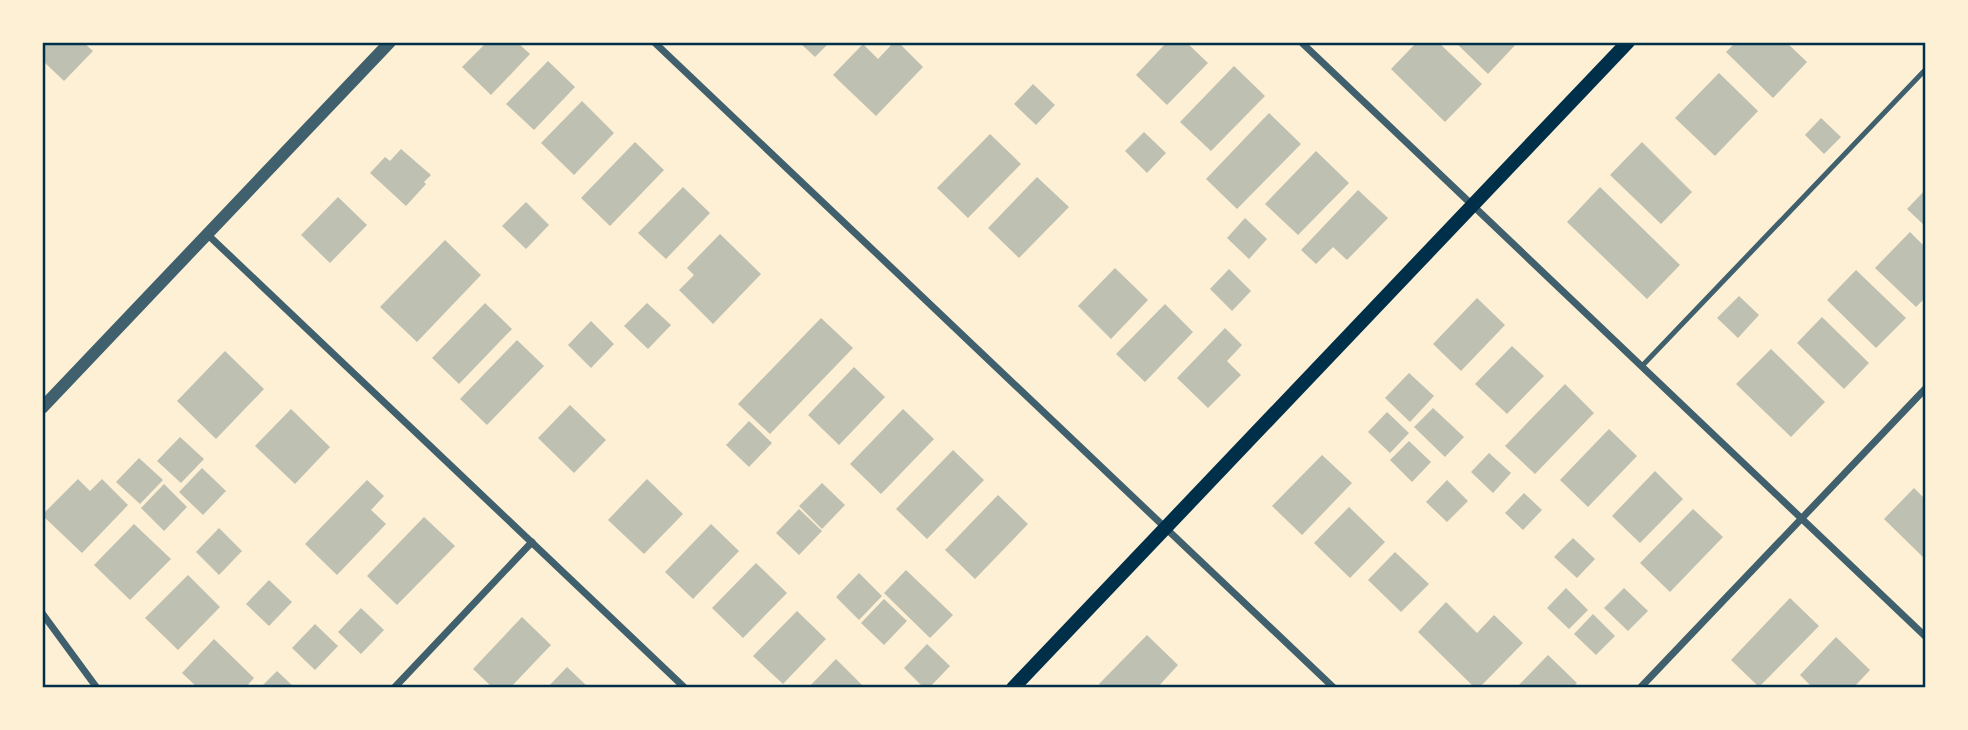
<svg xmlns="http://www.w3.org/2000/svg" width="1968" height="730" font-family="Mulish,sans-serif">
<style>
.building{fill:#bec0b2}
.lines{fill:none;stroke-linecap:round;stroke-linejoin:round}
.service{stroke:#3f606c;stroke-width:5}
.minor{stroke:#3f606c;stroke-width:7}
.tertiary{stroke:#3f606c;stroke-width:12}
.secondary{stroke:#003049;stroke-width:14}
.neatline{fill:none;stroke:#003049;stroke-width:2.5}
</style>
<rect width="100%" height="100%" fill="#fdf0d5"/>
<g class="building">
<polygon points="42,42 83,42 93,51 64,81 42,60"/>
<polygon points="487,42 517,42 530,54 491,95 462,67"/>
<polygon points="799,42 830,42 815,57"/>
<polygon points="894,42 898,42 923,67 876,116 833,75 863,44 878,59"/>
<polygon points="1167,42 1186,42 1208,63 1167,105 1136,75"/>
<polygon points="1417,42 1438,42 1482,84 1445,122 1391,69"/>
<polygon points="1455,42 1518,42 1488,74"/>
<polygon points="1736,42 1786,42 1807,62 1773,98 1726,52"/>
<polygon points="548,61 575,87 534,130 506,104"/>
<polygon points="1234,66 1265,96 1211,151 1180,122"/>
<polygon points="1719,73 1758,111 1715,156 1675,118"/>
<polygon points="1033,84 1055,105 1036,125 1014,104"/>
<polygon points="582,101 614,133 574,175 541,143"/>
<polygon points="1269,113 1301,144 1237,209 1206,179"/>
<polygon points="1821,118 1841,137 1824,154 1805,135"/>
<polygon points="1144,132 1166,153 1147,173 1125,151"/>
<polygon points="990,134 1021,164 968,218 937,188"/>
<polygon points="635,142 664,170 610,226 581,198"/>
<polygon points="1642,142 1692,192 1661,224 1610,175"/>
<polygon points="401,149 431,175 424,182 426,184 406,206 370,173 385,157 390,161"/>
<polygon points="1316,151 1349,183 1298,235 1265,204"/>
<polygon points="1037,177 1069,207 1019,258 988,228"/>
<polygon points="683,187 710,213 666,259 638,233"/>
<polygon points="1600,187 1680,265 1647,299 1567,222"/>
<polygon points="1926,189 1926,227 1907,209"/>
<polygon points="1358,190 1388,218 1347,260 1333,247 1316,264 1301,250"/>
<polygon points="338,197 367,225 330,263 301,235"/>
<polygon points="526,202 549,225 526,249 502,226"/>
<polygon points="1245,218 1267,239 1249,259 1227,238"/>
<polygon points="1910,232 1926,248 1926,297 1916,307 1875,268"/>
<polygon points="720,234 761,274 713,324 679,290 694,275 687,268"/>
<polygon points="445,240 481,275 417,342 380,307"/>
<polygon points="1115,268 1148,300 1111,339 1078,306"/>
<polygon points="1229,269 1251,291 1232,311 1210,289"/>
<polygon points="1856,270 1906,318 1876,348 1827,300"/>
<polygon points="1739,296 1759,315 1738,338 1717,318"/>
<polygon points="1477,298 1505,325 1461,371 1433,344"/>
<polygon points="485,303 512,329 459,384 432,358"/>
<polygon points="647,303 671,325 648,349 624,326"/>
<polygon points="1165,304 1193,332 1145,382 1116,354"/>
<polygon points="1822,317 1869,363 1844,389 1797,343"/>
<polygon points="821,318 853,348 770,434 738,404"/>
<polygon points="591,321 614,344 591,368 568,345"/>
<polygon points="1225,328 1242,345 1227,361 1241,375 1208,408 1177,378"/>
<polygon points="517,340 544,366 487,425 460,399"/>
<polygon points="1512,346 1544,376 1507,414 1475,384"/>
<polygon points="1771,349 1825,402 1791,437 1736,384"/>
<polygon points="225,351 264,389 216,439 177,401"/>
<polygon points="854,367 885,397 839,445 808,415"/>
<polygon points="1409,373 1434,396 1410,422 1385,398"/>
<polygon points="1565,384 1594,413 1535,474 1505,446"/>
<polygon points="570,405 606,440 574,473 538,438"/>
<polygon points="1433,408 1464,437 1445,457 1414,427"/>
<polygon points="291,409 330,447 295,484 255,446"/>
<polygon points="903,409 934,439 881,494 850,464"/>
<polygon points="1387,412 1409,433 1390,453 1368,432"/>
<polygon points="749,421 772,443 749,467 726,445"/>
<polygon points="1609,429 1637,456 1588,507 1560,480"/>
<polygon points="180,437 204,459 181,483 157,461"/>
<polygon points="1409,441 1431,462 1412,482 1390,460"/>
<polygon points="953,450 984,480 927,539 896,509"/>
<polygon points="1489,453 1511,473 1493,493 1471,472"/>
<polygon points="1322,455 1352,483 1302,535 1272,506"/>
<polygon points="139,458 163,480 140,504 116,482"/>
<polygon points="202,468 226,491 203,515 179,492"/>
<polygon points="1655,471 1683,499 1640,543 1612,516"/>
<polygon points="78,479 90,491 102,479 128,505 82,553 42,515"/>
<polygon points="647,479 683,514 644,554 608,520"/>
<polygon points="367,480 384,496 371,510 386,524 337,575 305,544"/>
<polygon points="1447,480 1468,501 1447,522 1426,502"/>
<polygon points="822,483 845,505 822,529 799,506"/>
<polygon points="164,484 187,507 164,531 141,508"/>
<polygon points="1914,488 1926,500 1926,560 1884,519"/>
<polygon points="1524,493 1542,510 1523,530 1505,513"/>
<polygon points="998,495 1028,524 975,579 945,550"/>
<polygon points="1349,507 1385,542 1350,578 1314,543"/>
<polygon points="799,509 822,531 799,555 776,533"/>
<polygon points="1693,509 1723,537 1670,592 1640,563"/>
<polygon points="424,517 455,546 397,605 367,576"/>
<polygon points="134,524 171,559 130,600 94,565"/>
<polygon points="711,524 739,551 693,599 665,572"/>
<polygon points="219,528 242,551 219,575 196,552"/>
<polygon points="1573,538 1595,559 1577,578 1554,557"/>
<polygon points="1395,552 1429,584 1401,612 1368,580"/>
<polygon points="756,563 787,593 743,638 712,608"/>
<polygon points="906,570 953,615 930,638 884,593"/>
<polygon points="859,573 882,596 859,620 836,597"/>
<polygon points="188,575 220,607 178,650 145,618"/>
<polygon points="269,580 292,602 269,626 246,604"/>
<polygon points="1566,588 1588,610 1569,629 1547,608"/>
<polygon points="1624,588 1648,611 1628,631 1604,608"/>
<polygon points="1790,598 1819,626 1759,687 1731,660"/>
<polygon points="884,599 907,621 884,645 861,623"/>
<polygon points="1446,602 1477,633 1494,615 1523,643 1479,688 1475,688 1418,632"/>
<polygon points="361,608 384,630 361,654 338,632"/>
<polygon points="797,611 826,639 783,684 753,656"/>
<polygon points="1593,614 1615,636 1596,655 1574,634"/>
<polygon points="522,617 551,645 510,688 493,688 473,669"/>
<polygon points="315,624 338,646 315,670 292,648"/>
<polygon points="1147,635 1178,665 1157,688 1104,688 1099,684"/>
<polygon points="1836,637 1870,670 1853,688 1813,688 1800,675"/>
<polygon points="214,639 254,678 245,688 198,688 182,673"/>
<polygon points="927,644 950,666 929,688 924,688 904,668"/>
<polygon points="1548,655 1577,683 1572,688 1516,688"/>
<polygon points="836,659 865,688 808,688"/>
<polygon points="567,667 589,688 547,688"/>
<polygon points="277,671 295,688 260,688"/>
</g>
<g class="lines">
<polyline class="service" points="1642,366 1926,69"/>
<g class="minor">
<polyline points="654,42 1334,688"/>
<polyline points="1301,42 1926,637"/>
<polyline points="207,234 685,688"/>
<polyline points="42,613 97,688"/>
<polyline points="394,688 532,542"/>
<polyline points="1640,688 1926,388"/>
</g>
<polyline class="tertiary" points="42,408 390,42"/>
<polyline class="secondary" points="1013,688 1628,42"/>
</g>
<rect width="1968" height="730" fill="none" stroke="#fdf0d5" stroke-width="88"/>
<rect x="44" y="44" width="1880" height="642" class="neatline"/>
</svg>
